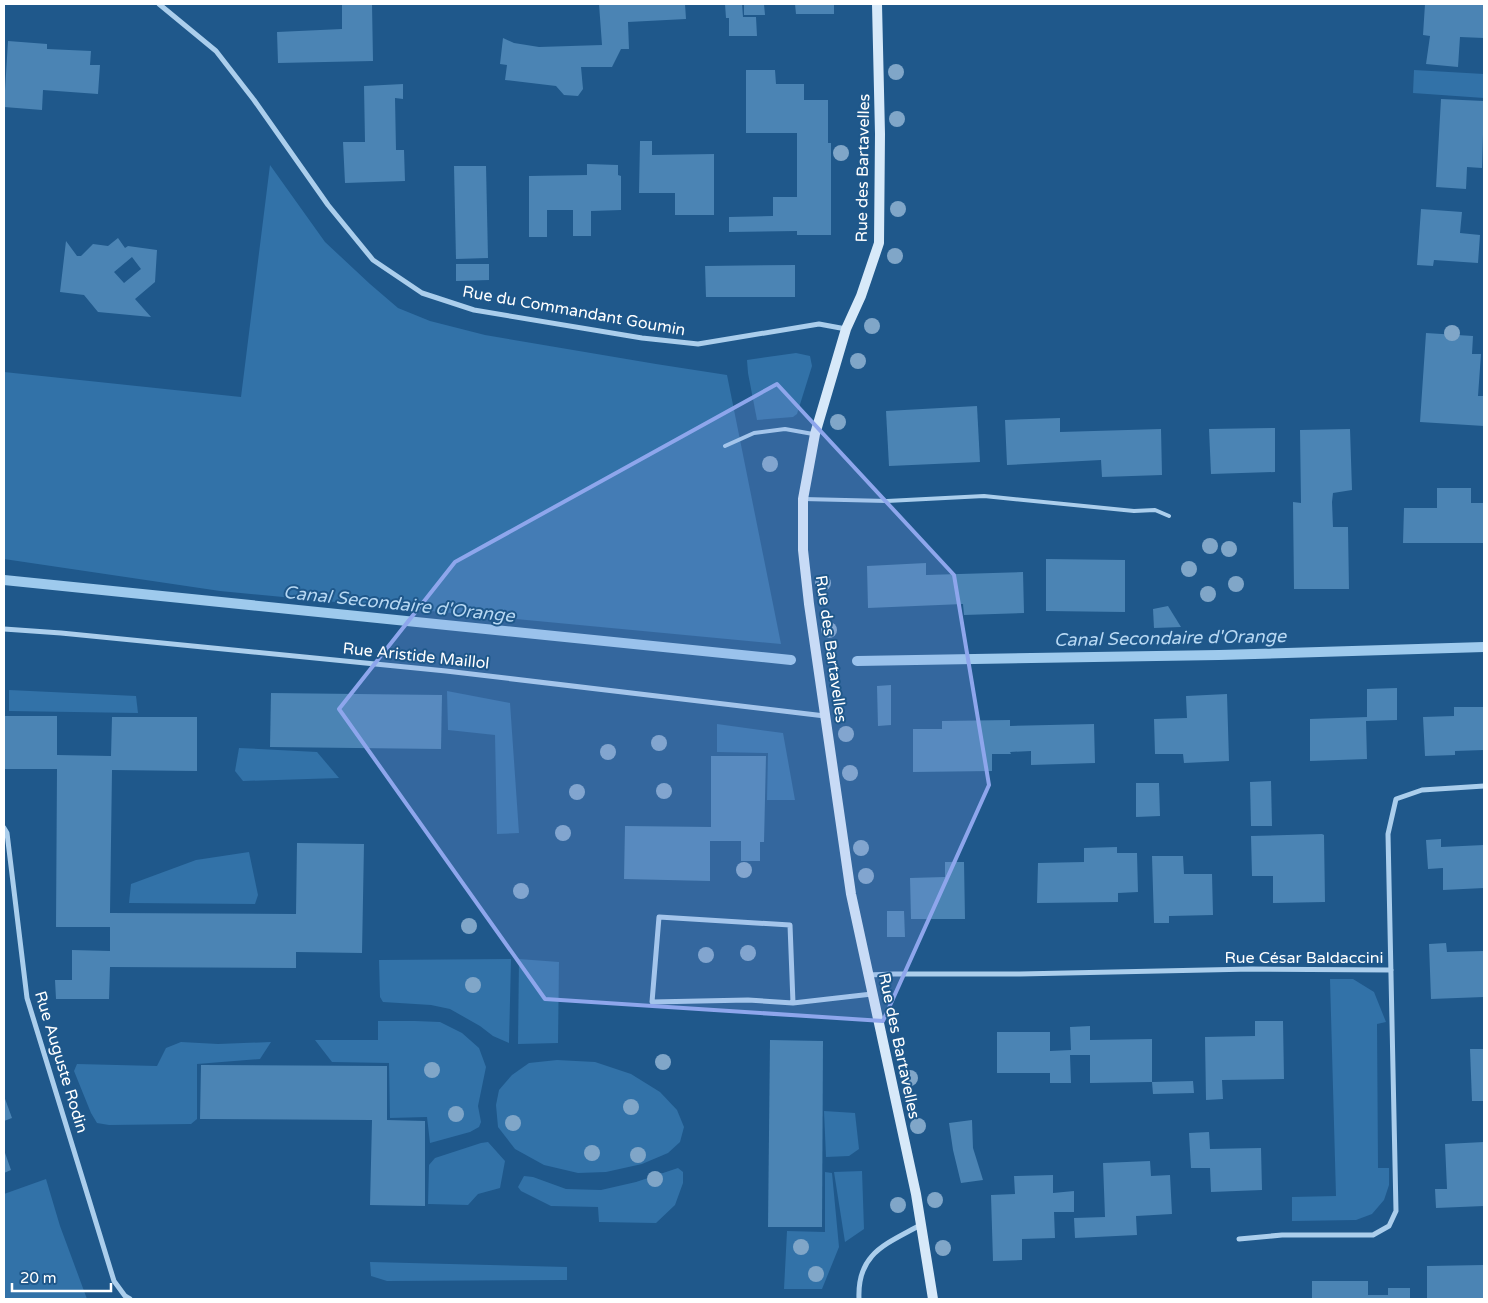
<svg xmlns="http://www.w3.org/2000/svg" width="1488" height="1303" font-family="'Varela Round',sans-serif">
<style>
.green{fill:#3272a8}
.lines{fill:none;stroke-linecap:round;stroke-linejoin:round}
.stream{stroke:#9ecaed;stroke-width:10}
.building{fill:#4b84b4;fill-rule:evenodd}
.lane{stroke:#abceec;stroke-width:4}
.street{stroke:#abceec;stroke-width:5}
.secondary{stroke:#d7e9f9;stroke-width:10}
.tree{fill:#80a6c8}
.marked{fill:#8ea6ec;fill-opacity:0.2;stroke:#8ea6ec;stroke-width:4;stroke-linejoin:round}
.labels{text-anchor:middle;dominant-baseline:central;stroke-width:4;stroke-linejoin:round;paint-order:stroke}
.street-label{font-size:16px;fill:#fff;stroke:#1f588b}
.water-label{font-size:18px;font-style:italic;fill:#b7d8f3;stroke:#1f588b}
</style>
<rect width="100%" height="100%" fill="#1f588b"/>
<g class="green">
<polygon points="1414,70 1484,74 1484,98 1413,93"/>
<polygon points="270,165 325,242 370,284 398,308 430,321 485,335 656,364 727,375 781,644 220,591 4,559 4,372 241,397"/>
<polygon points="796,353 810,356 812,366 797,414 793,417 757,420 748,373 747,360"/>
<polygon points="9,690 136,696 138,713 9,711"/>
<polygon points="447,691 510,703 519,833 497,834 495,735 448,730"/>
<polygon points="717,724 783,733 795,800 767,800 768,753 717,752"/>
<polygon points="239,748 317,752 339,778 243,781 235,771"/>
<polygon points="249,852 258,895 255,904 129,903 131,884 196,860"/>
<polygon points="511,959 509,1043 493,1036 480,1026 450,1009 431,1005 383,1002 380,997 379,960"/>
<polygon points="519,959 559,962 558,1043 518,1044"/>
<polygon points="1330,979 1353,979 1374,992 1386,1022 1377,1024 1378,1168 1389,1168 1389,1185 1384,1200 1372,1214 1356,1220 1292,1221 1292,1197 1336,1196"/>
<polygon points="378,1021 415,1021 440,1022 462,1033 479,1048 486,1067 478,1106 481,1122 479,1127 470,1132 430,1143 427,1117 390,1118 389,1063 332,1062 315,1040 378,1040"/>
<polygon points="181,1042 218,1044 271,1042 260,1059 197,1064 197,1119 191,1124 109,1125 97,1123 91,1113 74,1071 77,1064 157,1066 166,1048"/>
<polygon points="557,1060 595,1062 631,1074 660,1092 677,1110 684,1127 680,1142 668,1153 642,1164 606,1172 578,1173 544,1165 515,1149 498,1127 496,1105 499,1090 512,1075 529,1063"/>
<polygon points="824,1111 855,1113 859,1149 849,1156 826,1157"/>
<polygon points="488,1142 505,1161 500,1188 478,1194 468,1205 428,1204 429,1165 435,1158 481,1143"/>
<polygon points="678,1168 683,1172 683,1183 675,1205 656,1223 599,1222 598,1207 551,1206 521,1191 518,1187 524,1176 533,1177 566,1189 601,1190 636,1182"/>
<polygon points="862,1171 864,1229 845,1242 834,1172"/>
<polygon points="825,1172 832,1173 839,1247 822,1289 784,1289 787,1231 825,1232"/>
<polygon points="46,1179 60,1226 87,1299 4,1299 4,1194"/>
<polygon points="370,1262 567,1267 567,1280 387,1281 371,1276"/>
</g>
<g class="lines">
<g class="stream">
<polyline points="4,580 791,660"/>
<polyline points="857,661 1219,655 1484,647"/>
</g>
</g>
<g class="building">
<polygon points="342,4 372,4 373,61 278,63 277,32 342,29"/>
<polygon points="599,4 685,4 686,19 628,22 629,49 621,49 612,67 581,67 583,89 578,96 564,95 556,86 505,80 507,65 500,64 503,38 514,43 539,47 602,45"/>
<polygon points="725,4 742,4 743,17 756,17 757,36 729,36 729,18 726,18"/>
<polygon points="744,4 764,4 765,15 744,15"/>
<polygon points="795,4 834,4 834,14 796,14"/>
<polygon points="1425,4 1484,4 1484,38 1460,37 1458,67 1426,64 1430,36 1423,35"/>
<polygon points="8,41 47,44 47,49 91,51 90,65 100,65 98,94 43,90 42,110 4,107"/>
<polygon points="746,70 775,70 776,84 804,84 804,100 828,100 828,143 831,143 831,235 797,235 797,231 729,232 729,217 773,216 773,197 797,197 797,133 746,133"/>
<polygon points="403,84 403,99 395,98 396,150 404,150 405,181 345,183 343,142 365,142 364,86"/>
<polygon points="1441,99 1484,101 1482,168 1467,167 1466,189 1436,187"/>
<polygon points="640,141 652,141 652,155 714,154 714,215 675,215 675,193 639,193"/>
<polygon points="587,164 618,165 618,175 621,176 621,210 591,211 591,236 573,236 573,210 547,210 547,237 529,237 529,176 587,175"/>
<polygon points="454,166 486,166 488,258 456,259"/>
<polygon points="1421,209 1462,212 1460,233 1480,235 1478,263 1434,260 1433,266 1417,265"/>
<path d="M118 238 125 248 128 246 157 250 155 282 135 299 151 317 98 312 84 295 60 292 66 241 77 256H81L93 244 108 246ZM132 257 141 269 124 283 114 272Z"/>
<polygon points="456,264 489,264 489,280 456,281"/>
<polygon points="795,265 795,297 706,297 705,266"/>
<polygon points="1426,333 1473,336 1472,354 1481,354 1478,396 1484,396 1484,426 1420,422"/>
<polygon points="977,406 980,462 889,466 886,411"/>
<polygon points="1060,418 1060,432 1161,429 1162,475 1102,477 1101,460 1007,465 1005,420"/>
<polygon points="1275,428 1275,472 1211,474 1209,429"/>
<polygon points="1350,429 1352,490 1333,493 1332,502 1333,527 1348,527 1349,589 1294,589 1293,502 1301,503 1300,430"/>
<polygon points="1437,488 1471,488 1471,503 1484,503 1484,543 1403,543 1404,508 1437,508"/>
<polygon points="1046,559 1125,560 1125,612 1046,611"/>
<polygon points="926,563 926,575 1023,572 1024,613 964,615 963,604 868,608 867,566"/>
<polygon points="1168,606 1181,627 1154,628 1153,609"/>
<polygon points="891,685 891,725 878,726 877,686"/>
<polygon points="1397,688 1397,720 1366,721 1367,759 1310,761 1310,719 1367,717 1367,689"/>
<polygon points="271,693 442,695 441,749 270,747"/>
<polygon points="1227,694 1229,761 1184,763 1183,754 1155,754 1154,719 1187,718 1186,696"/>
<polygon points="1454,707 1484,707 1484,750 1455,751 1455,755 1425,756 1423,717 1454,716"/>
<polygon points="4,716 57,716 57,755 111,756 112,717 197,717 197,771 112,770 110,913 296,914 297,843 364,844 362,953 296,952 296,968 110,967 109,999 56,999 55,980 72,980 72,950 110,951 110,927 56,927 57,769 4,769"/>
<polygon points="1010,720 1010,726 1094,724 1095,763 1031,765 1031,751 1010,752 1011,754 992,754 992,771 913,772 913,729 942,729 942,721"/>
<polygon points="711,756 766,756 764,842 760,842 760,861 741,861 741,841 710,841 710,881 624,879 625,826 711,827"/>
<polygon points="1271,781 1272,826 1251,826 1250,782"/>
<polygon points="1136,783 1159,783 1160,816 1136,817"/>
<polygon points="1322,834 1324,835 1325,902 1273,903 1273,876 1252,876 1251,836"/>
<polygon points="1441,839 1441,847 1484,845 1484,888 1443,890 1443,868 1428,869 1426,840"/>
<polygon points="1117,847 1117,853 1137,853 1138,892 1118,893 1118,902 1037,903 1038,863 1084,862 1084,848"/>
<polygon points="1152,856 1183,856 1184,874 1212,874 1213,915 1169,916 1169,923 1154,923"/>
<polygon points="945,862 964,862 965,919 911,919 910,878 945,877"/>
<polygon points="887,911 904,911 905,937 887,937"/>
<polygon points="1446,943 1447,952 1484,951 1484,997 1431,999 1429,944"/>
<polygon points="1255,1021 1283,1021 1284,1079 1222,1080 1223,1099 1206,1100 1205,1037 1255,1036"/>
<polygon points="1090,1026 1090,1040 1152,1039 1152,1082 1193,1081 1194,1093 1153,1094 1152,1082 1090,1083 1090,1055 1070,1055 1071,1083 1050,1083 1050,1073 997,1073 997,1032 1050,1032 1050,1051 1071,1050 1070,1027"/>
<polygon points="770,1040 823,1041 822,1227 768,1227"/>
<polygon points="1470,1049 1484,1049 1484,1101 1472,1101"/>
<polygon points="201,1065 387,1066 387,1120 425,1121 425,1206 370,1205 372,1120 200,1119"/>
<polygon points="4,1096 12,1118 4,1121"/>
<polygon points="972,1120 973,1148 983,1180 961,1183 953,1150 949,1123"/>
<polygon points="1209,1132 1210,1149 1261,1148 1262,1190 1211,1192 1210,1168 1191,1168 1189,1133"/>
<polygon points="1484,1142 1484,1206 1436,1208 1435,1189 1447,1189 1445,1144"/>
<polygon points="4,1150 11,1170 4,1173"/>
<polygon points="1150,1161 1151,1176 1170,1175 1172,1214 1136,1216 1137,1235 1075,1238 1074,1218 1105,1217 1103,1163"/>
<polygon points="1053,1175 1053,1193 1074,1191 1074,1212 1054,1212 1055,1238 1022,1239 1022,1260 993,1261 991,1195 1015,1194 1014,1176"/>
<polygon points="1484,1265 1484,1299 1427,1299 1427,1266"/>
<polygon points="1312,1281 1368,1281 1368,1295 1388,1295 1388,1288 1410,1288 1410,1299 1312,1299"/>
</g>
<g class="lines">
<g class="lane">
<polyline points="725,446 754,433 785,429 813,434"/>
<polyline points="803,499 887,501 984,496 1134,511 1155,510 1169,516"/>
</g>
<g class="street">
<polyline points="159,4 216,51 254,100 328,205 373,260 422,293 474,310 642,338 698,344 819,324 846,329"/>
<polyline points="4,629 61,633 446,671 825,716"/>
<polyline points="4,828 7,833 27,998 114,1281 125,1296 130,1299"/>
<polyline points="868,975 894,974 1020,974 1252,969 1391,970"/>
<polyline points="793,1003 748,1000 652,1002 659,917 790,925 793,1003 872,994"/>
<polyline points="1239,1239 1282,1235 1373,1235 1389,1226 1396,1211 1388,834 1396,799 1422,790 1484,786"/>
<path d="M859 1299C857 1252 887 1244 922 1224"/>
</g>
<polyline class="secondary" points="877,4 880,134 879,243 861,296 846,329 815,434 803,499 803,550 809,604 851,894 916,1194 933,1299"/>
</g>
<g class="tree">
<circle cx="896" cy="72" r="8"/>
<circle cx="897" cy="119" r="8"/>
<circle cx="841" cy="153" r="8"/>
<circle cx="898" cy="209" r="8"/>
<circle cx="895" cy="256" r="8"/>
<circle cx="872" cy="326" r="8"/>
<circle cx="1452" cy="333" r="8"/>
<circle cx="858" cy="361" r="8"/>
<circle cx="838" cy="422" r="8"/>
<circle cx="770" cy="464" r="8"/>
<circle cx="1210" cy="546" r="8"/>
<circle cx="1229" cy="549" r="8"/>
<circle cx="1189" cy="569" r="8"/>
<circle cx="823" cy="583" r="8"/>
<circle cx="1236" cy="584" r="8"/>
<circle cx="1208" cy="594" r="8"/>
<circle cx="829" cy="630" r="8"/>
<circle cx="846" cy="734" r="8"/>
<circle cx="659" cy="743" r="8"/>
<circle cx="608" cy="752" r="8"/>
<circle cx="850" cy="773" r="8"/>
<circle cx="664" cy="791" r="8"/>
<circle cx="577" cy="792" r="8"/>
<circle cx="563" cy="833" r="8"/>
<circle cx="861" cy="848" r="8"/>
<circle cx="744" cy="870" r="8"/>
<circle cx="866" cy="876" r="8"/>
<circle cx="521" cy="891" r="8"/>
<circle cx="469" cy="926" r="8"/>
<circle cx="748" cy="953" r="8"/>
<circle cx="706" cy="955" r="8"/>
<circle cx="473" cy="985" r="8"/>
<circle cx="663" cy="1062" r="8"/>
<circle cx="432" cy="1070" r="8"/>
<circle cx="910" cy="1078" r="8"/>
<circle cx="631" cy="1107" r="8"/>
<circle cx="456" cy="1114" r="8"/>
<circle cx="513" cy="1123" r="8"/>
<circle cx="918" cy="1126" r="8"/>
<circle cx="592" cy="1153" r="8"/>
<circle cx="638" cy="1155" r="8"/>
<circle cx="655" cy="1179" r="8"/>
<circle cx="935" cy="1200" r="8"/>
<circle cx="898" cy="1205" r="8"/>
<circle cx="801" cy="1247" r="8"/>
<circle cx="943" cy="1248" r="8"/>
<circle cx="816" cy="1274" r="8"/>
</g>
<path class="marked" d="M777 384 954 575 989 785 883 1021 545 999 339 709 455 562Z"/>
<g class="labels">
<g class="street-label">
<text transform="translate(863 168) rotate(-89)">Rue des Bartavelles</text>
<text transform="translate(574 311) rotate(10)">Rue du Commandant Goumin</text>
<text transform="translate(831 649) rotate(82)">Rue des Bartavelles</text>
<text transform="translate(416 656) rotate(6)">Rue Aristide Maillol</text>
<text x="1304" y="958">Rue César Baldaccini</text>
<text transform="translate(899 1046) rotate(78)">Rue des Bartavelles</text>
<text transform="translate(61 1062) rotate(73)">Rue Auguste Rodin</text>
</g>
<g class="water-label">
<text transform="translate(399 604) rotate(6)">Canal Secondaire d'Orange</text>
<text transform="translate(1170 638) rotate(-1)">Canal Secondaire d'Orange</text>
</g>
</g>
<rect width="1488" height="1303" fill="none" stroke="#ffffff" stroke-width="10"/>
<path d="M12 1283v8h99v-8" fill="none" stroke="#ffffff" stroke-width="2.5"/>
<text x="20" y="1283" font-size="15" fill="#ffffff" stroke="#1f588b" stroke-width="4" paint-order="stroke">20 m</text>
</svg>
